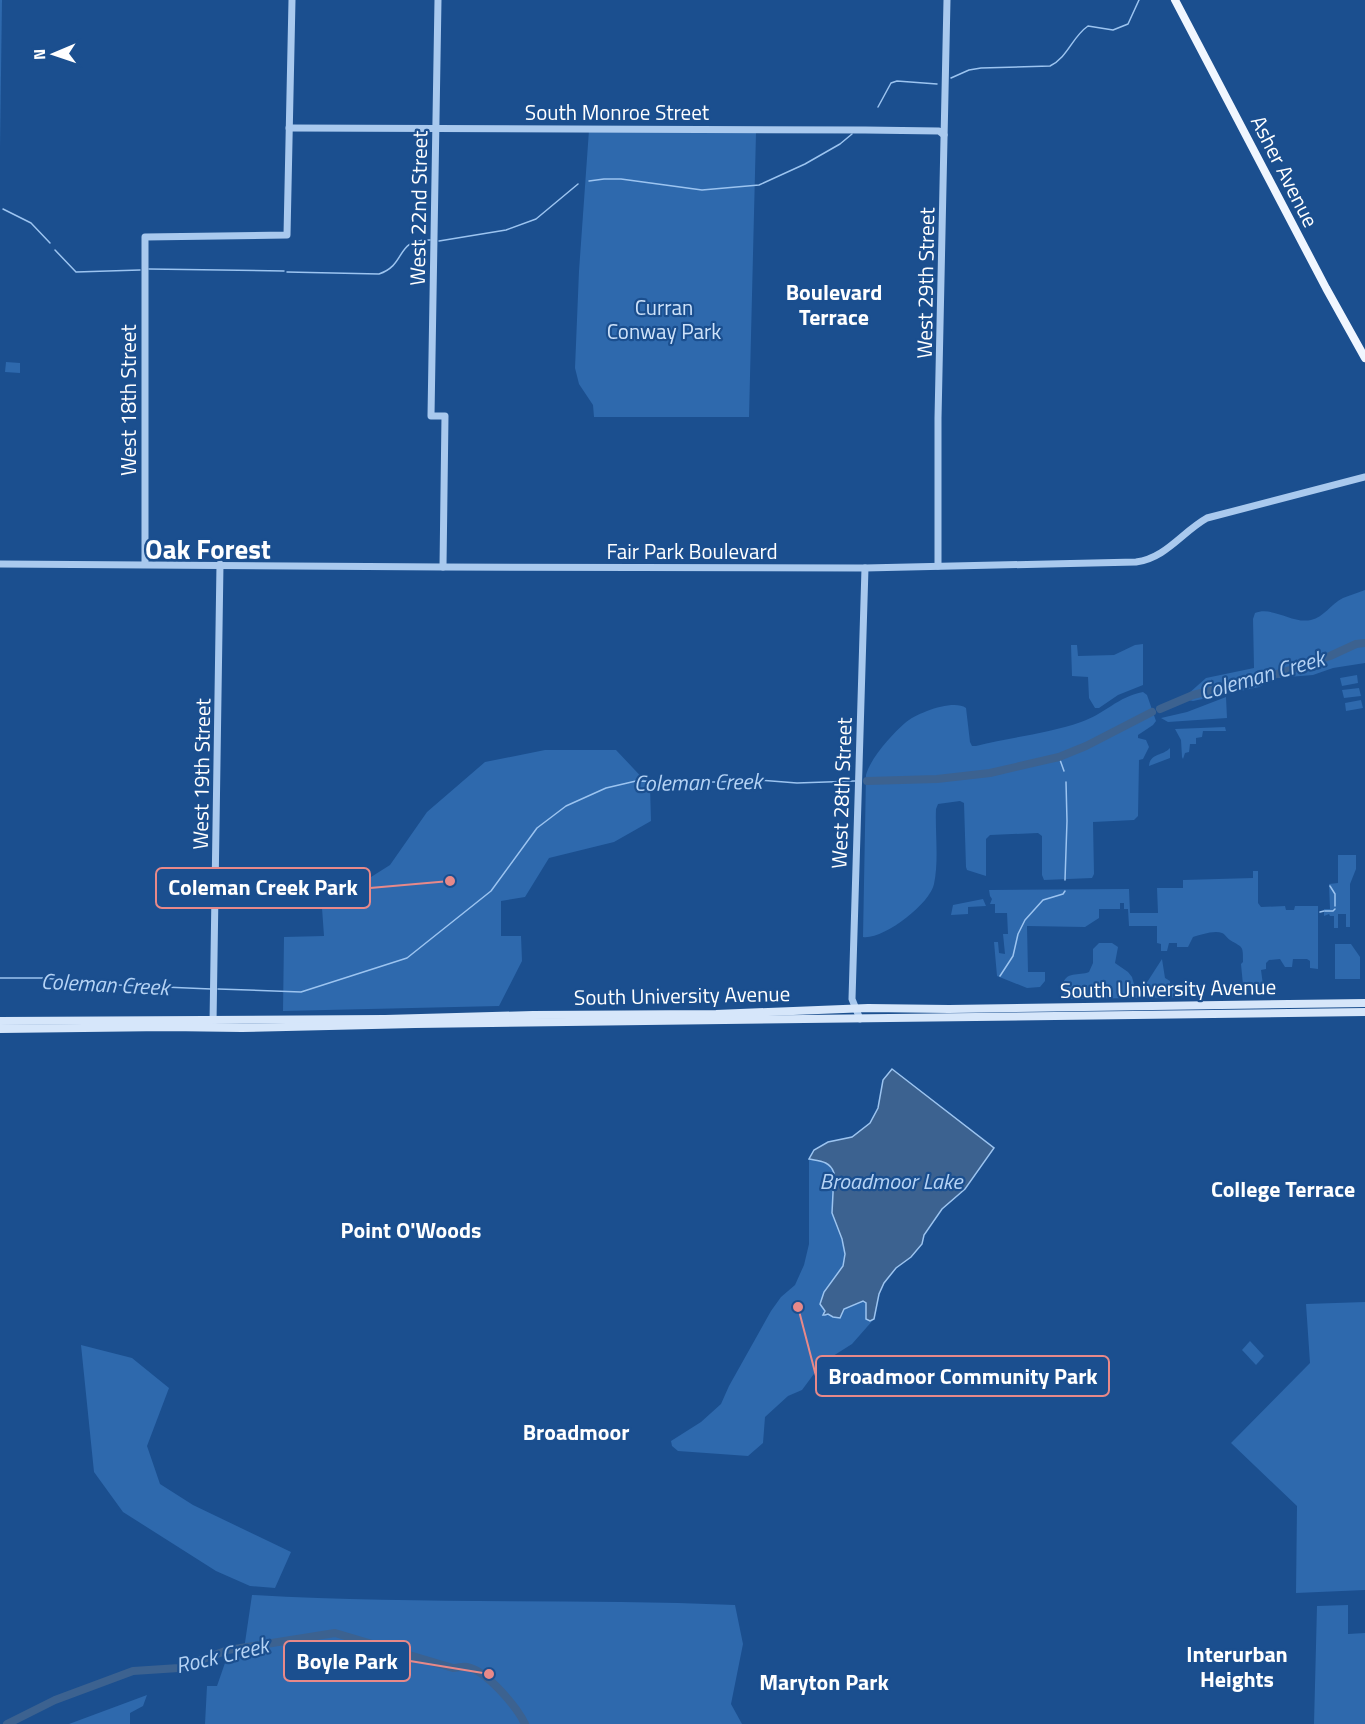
<svg xmlns="http://www.w3.org/2000/svg" width="1365" height="1724" font-family="'Titillium Web',sans-serif">
<style>
.green{fill:#2e69ad}
.water{fill:#3c6290;stroke:#9cc4f0;stroke-width:1.5}
.lines{fill:none;stroke-linecap:round;stroke-linejoin:round}
.stream{stroke:#9cc4f0;stroke-width:1.5}
.river{stroke:#3c6290;stroke-width:8}
.tertiary{stroke:#a9c9ee;stroke-width:7}
.secondary{stroke:#d6e6fa;stroke-width:8}
.primary{stroke:#f0f6ff;stroke-width:8}
.labels{text-anchor:middle;dominant-baseline:central;stroke-width:4.5;stroke-linejoin:round;paint-order:stroke}
.street-label{font-size:21px;fill:#fff;stroke:#1b4f8f}
.park-label{font-size:21px;fill:#cfe3fa;stroke:#1b4f8f}
.neighbourhood-label{font-size:22px;font-weight:bold;fill:#fff;stroke:#1b4f8f}
.water-label{font-size:22px;font-style:italic;fill:#b5d3f5;stroke:#1b4f8f}
.district-label{font-size:27px;font-weight:bold;fill:#fff;stroke:#1b4f8f}
.leader{fill:none;stroke:#e88989;stroke-width:2}
.callout-dot{fill:#e88989;stroke:#1b4f8f;stroke-width:2}
.callout{fill:#1b4f8f;stroke:#e88989;stroke-width:2}
.callout-label{font-size:22px;text-anchor:middle;font-weight:bold;fill:#fff}
</style>
<rect width="100%" height="100%" fill="#1b4f8f"/>
<g class="green">
<polygon points="0,0 2,0 0,148"/>
<polygon points="589,130 756,133 749,417 594,417 593,405 579,384 575,368 579,271"/>
<polygon points="6,362 20,363 20,373 5,372"/>
<path d="M1365 590V663L1333 668 1313 675 1276 678 1259 687 1193 701 1188 700V694L1206 678 1254 668 1253 619 1255 613C1273 606 1292 624 1311 620 1324 617 1331 604 1343 598 1350 595 1358 593 1365 590Z"/>
<polygon points="1143,644 1143,685 1118,695 1099,708 1095,708 1089,698 1088,677 1072,676 1071,645 1077,645 1078,656 1114,655 1135,645"/>
<polygon points="1357,675 1358,683 1342,686 1340,678"/>
<polygon points="1359,688 1361,696 1344,698 1342,690"/>
<path d="M1143 692 1147 695 1156 721 1153 725 1138 735V738L1146 740 1149 747 1143 759 1139 760 1138 816 1134 820 1093 822 1094 874 1092 878 1044 880 1042 875V836L1038 833 990 835 986 839V876L967 870 966 867 964 803 960 801 938 804 936 809C935 833 939 860 934 884 930 904 883 940 863 937L866 775C870 759 892 734 905 723 917 713 953 699 966 708L970 742 972 746H976C1011 737 1047 734 1081 722 1103 715 1119 696 1143 692Z"/>
<polygon points="1226,697 1227,718 1168,722 1161,718 1187,712"/>
<polygon points="1361,700 1363,708 1346,711 1345,703"/>
<polygon points="1225,727 1226,731 1203,731 1202,737 1196,738 1196,744 1190,744 1189,752 1185,753 1183,759 1182,757 1181,740 1175,729"/>
<path d="M1170 748V758L1149 766C1150 753 1163 756 1170 748Z"/>
<polygon points="545,750 616,750 650,786 651,821 614,842 549,858 525,897 501,901 501,936 521,936 522,961 499,1006 283,1011 284,937 324,936 322,908 390,865 427,812 485,762"/>
<polygon points="1338,855 1356,855 1356,869 1350,884 1350,927 1346,927 1346,914 1338,914 1338,928 1334,928 1334,916 1330,916 1329,914 1324,916 1324,909 1330,909 1329,884 1338,883"/>
<path d="M1253 871H1258V903L1261 907 1285 906 1286 910H1294L1295 906H1318V969L1310 968V961L1307 959H1293L1292 967H1285L1280 959 1269 960 1266 963V969L1261 970 1263 985H1243L1241 964 1243 962C1243 945 1243 948 1230 940 1227 938 1225 934 1222 933 1214 930 1200 935 1193 937L1188 947H1177V943H1169L1167 951H1161V944L1157 943V926H1129L1128 909H1124V903H1120V909H1099V918L1085 927 1027 926 1028 972H1045V981L1040 987 1027 988 997 976 994 942H998L999 953 1005 954 1003 934H1008L1007 913H995V904H990L992 899 990 896 989 890 1129 889 1130 913H1158L1157 888H1183V880L1253 878Z"/>
<polygon points="983,899 986,906 968,907 968,914 951,915 953,905"/>
<path d="M1099 943H1112L1118 947 1115 963 1128 972 1132 977 1135 988 1141 989 1144 987 1162 959 1165 978 1170 981V984L1200 985 1205 989V994L1199 997 1067 999C1063 995 1063 991 1063 985 1065 971 1079 976 1089 972L1093 963V949Z"/>
<polygon points="1335,944 1351,944 1360,957 1360,979 1335,979"/>
<path d="M809 1159C815 1160 826 1161 831 1166 841 1177 833 1198 833 1211 832 1226 850 1246 843 1266 840 1275 830 1284 824 1292L828 1314 863 1301 866 1303 870 1321 874 1319 852 1344 822 1363 802 1390 788 1396 765 1417 763 1443 748 1456 678 1451 672 1446 671 1441 701 1422 721 1404 729 1386 771 1311 781 1297 795 1285 804 1265 809 1244Z"/>
<polygon points="1365,1302 1365,1590 1296,1593 1297,1506 1231,1443 1310,1363 1306,1304"/>
<polygon points="1250,1341 1264,1356 1256,1365 1242,1350"/>
<polygon points="81,1345 132,1358 169,1388 147,1446 160,1484 193,1505 291,1552 275,1588 250,1586 216,1571 123,1512 94,1472"/>
<path d="M252 1595C413 1605 574 1598 735 1605L743 1644 731 1704 742 1724H205L207 1686H217L226 1660 243 1656Z"/>
<polygon points="1348,1605 1348,1634 1365,1633 1365,1724 1314,1724 1317,1606"/>
<polygon points="147,1695 143,1706 130,1713 130,1724 69,1724"/>
</g>
<path class="water" d="M892 1069 994 1148 965 1189 942 1209 924 1235 922 1244 911 1257 896 1268 884 1283 879 1294 874 1319 870 1321 866 1319V1303L863 1301 844 1309 840 1318 833 1317 828 1314 825 1315H823L825 1311 820 1304 824 1292 843 1266 845 1254 842 1239 832 1213 834 1173C830 1161 820 1161 809 1159L814 1150 828 1142 852 1137 870 1123 878 1108 883 1080Z"/>
<g class="lines">
<g class="stream">
<path d="M951 78 969 70 981 68 1050 66C1068 57 1072 37 1088 26L1113 30 1128 24 1139 0"/>
<polyline points="878,107 891,83 897,81 937,84"/>
<polyline points="589,181 604,179 621,179 702,190 759,185 805,164 840,144 852,134"/>
<polyline points="3,209 31,223 50,243"/>
<polyline points="439,241 506,230 536,219 578,184"/>
<polyline points="55,250 76,272 140,270"/>
<polyline points="149,269 284,271"/>
<path d="M287 272 379 274C408 264 394 239 430 240"/>
<polyline points="1059,757 1064,771"/>
<polyline points="1065,880 1067,821 1066,782"/>
<polyline points="1330,886 1335,894 1335,906"/>
<polyline points="1325,911 1333,911 1335,909"/>
<polyline points="1320,912 1324,911"/>
<polyline points="1000,976 1013,956 1018,934 1025,920 1043,900 1063,894 1065,891"/>
<polyline points="0,978 45,978 94,984 211,989"/>
<polyline points="218,989 301,992 407,958 491,891 537,828 566,806 606,788 636,781 716,782 759,780 797,783 855,781"/>
</g>
<g class="river">
<polyline points="1160,709 1193,695 1281,673 1330,656 1356,644 1365,643"/>
<polyline points="867,781 937,779 990,773 1059,757 1086,746 1152,712"/>
<path d="M7 1724 55 1700 133 1671 179 1668 228 1650 335 1633 453 1668C457 1668 463 1666 467 1667 486 1670 517 1707 525 1724"/>
</g>
<g class="tertiary">
<polyline points="438,0 431,416 445,416 443,567"/>
<polyline points="289,128 865,130 939,131 944,135"/>
<path d="M0 564 443 567 865 568 1136 562C1166 558 1182 532 1207 518L1365 477"/>
<polyline points="145,564 145,237 287,235 292,0"/>
<polyline points="938,566 938,418 947,0"/>
<polyline points="860,1019 852,999 865,568"/>
<polyline points="213,1024 220,564"/>
</g>
<g class="secondary">
<polyline points="0,1021 385,1019 533,1015 716,1014 868,1008 949,1009 1365,1003"/>
<polyline points="0,1029 167,1027 242,1028 415,1024 1365,1012"/>
</g>
<polyline class="primary" points="1175,0 1326,288 1365,358"/>
</g>
<g class="labels">
<g class="street-label">
<text x="617" y="112">South Monroe Street</text>
<text transform="translate(1285 171) rotate(63)">Asher Avenue</text>
<text transform="translate(418 208) rotate(-89)">West 22nd Street</text>
<text transform="translate(925 283) rotate(-89)">West 29th Street</text>
<text transform="translate(128 400) rotate(-90)">West 18th Street</text>
<text x="692" y="551">Fair Park Boulevard</text>
<text transform="translate(201 774) rotate(-89)">West 19th Street</text>
<text transform="translate(841 793) rotate(-88)">West 28th Street</text>
<text transform="translate(1168 988) rotate(-1)">South University Avenue</text>
<text transform="translate(682 995) rotate(-1)">South University Avenue</text>
</g>
<g class="park-label">
<text x="664" y="307">Curran<tspan x="664" dy="24">Conway Park</tspan></text>
</g>
<g class="neighbourhood-label">
<text x="834" y="292">Boulevard<tspan x="834" dy="25">Terrace</tspan></text>
<text x="1283" y="1189">College Terrace</text>
<text x="411" y="1230">Point O'Woods</text>
<text x="576" y="1432">Broadmoor</text>
<text x="1237" y="1654">Interurban<tspan x="1237" dy="25">Heights</tspan></text>
<text x="824" y="1682">Maryton Park</text>
</g>
<g class="water-label">
<text transform="translate(1262 675) rotate(-16)">Coleman Creek</text>
<text transform="translate(698 782) rotate(-1)">Coleman Creek</text>
<text transform="translate(105 984) rotate(3)">Coleman Creek</text>
<text x="891" y="1181">Broadmoor Lake</text>
<text transform="translate(222 1655) rotate(-13)">Rock Creek</text>
</g>
<g class="district-label">
<text x="208" y="548">Oak Forest</text>
</g>
</g>
<path class="leader" d="M450 881L370 888M798 1307L816 1376M489 1674L410 1661"/>
<g class="callout-dot">
<circle cx="450" cy="881" r="6"/>
<circle cx="798" cy="1307" r="6"/>
<circle cx="489" cy="1674" r="6"/>
</g>
<g class="callout">
<rect x="156" y="868" width="214" height="40" rx="6"/>
<rect x="816" y="1356" width="293" height="40" rx="6"/>
<rect x="284" y="1641" width="126" height="40" rx="6"/>
</g>
<g class="callout-label">
<text x="263" y="895">Coleman Creek Park</text>
<text x="963" y="1384">Broadmoor Community Park</text>
<text x="347" y="1669">Boyle Park</text>
</g>
<g transform="translate(54 54) rotate(268)" stroke="#1b4f8f" stroke-width="4.5" paint-order="stroke">
<path d="M0-4.5L10 22L0 15L-10 22Z" fill="#ffffff"/>
<text y="-9" font-size="16" font-weight="bold" text-anchor="middle" fill="#ffffff">N</text>
</g>
</svg>
